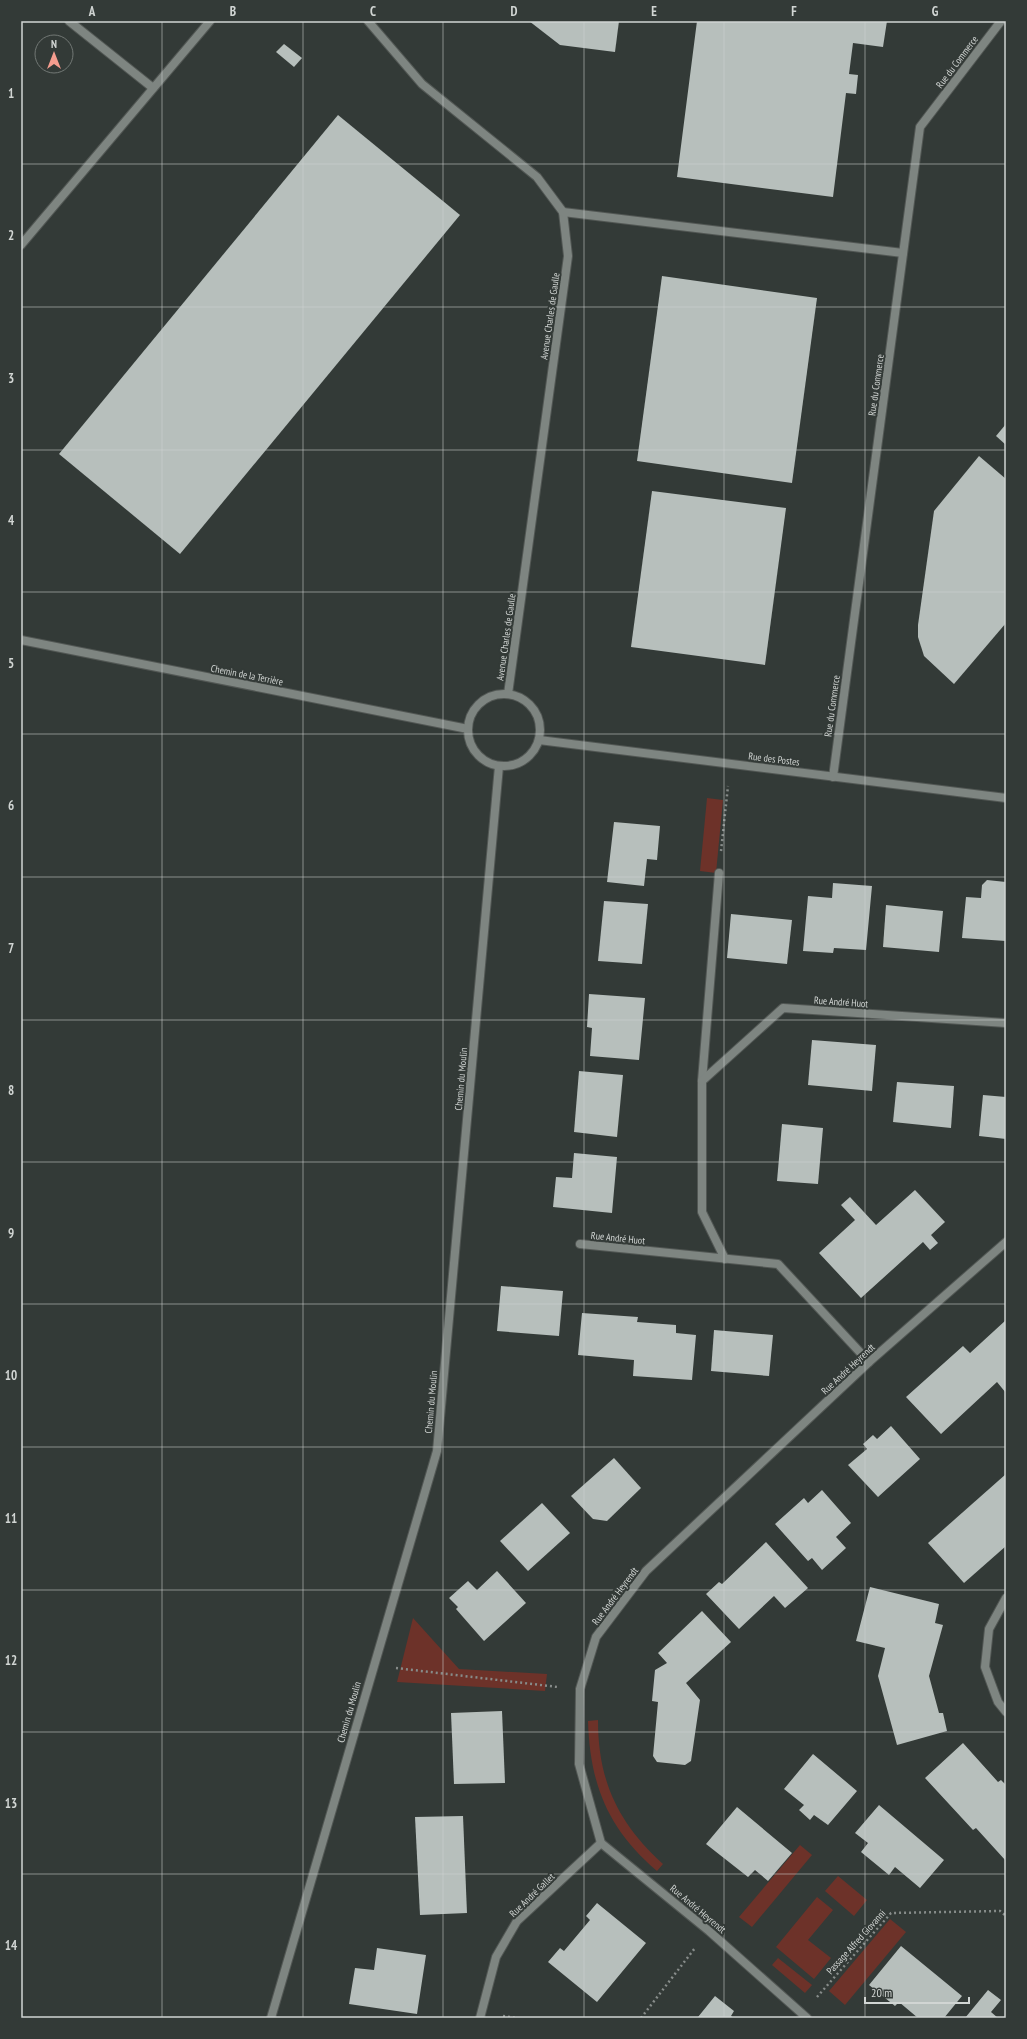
<svg xmlns="http://www.w3.org/2000/svg" width="1027" height="2039" font-family="'PT Sans Narrow',sans-serif">
<style>
.green{fill:#6d3229}
.building{fill:#b7bfbc}
.lines{fill:none;stroke-linecap:round;stroke-linejoin:round}
.lane-casing{stroke:#525754;stroke-width:10}
.street-casing{stroke:#525754;stroke-width:10}
.path{stroke:#878c8a;stroke-width:2.5;stroke-dasharray:2 3;stroke-linecap:butt}
.lane{stroke:#7e8581;stroke-width:8}
.street{stroke:#7e8581;stroke-width:8}
.grid{fill:none;stroke:#d1d5d3;stroke-width:1;stroke-opacity:0.55}
.labels{text-anchor:middle;dominant-baseline:central;stroke-width:4;stroke-linejoin:round;paint-order:stroke}
.street-label{font-size:10px;fill:#d1d5d3;stroke:#333a37}
.neatline{fill:none;stroke:#d1d5d3;stroke-width:1.5}
.grid-label{font-size:13px;text-anchor:middle;font-weight:bold;fill:#d1d5d3}
</style>
<rect width="100%" height="100%" fill="#333a37"/>
<g class="green">
<polygon points="707,798 723,800 716,873 700,871"/>
<polygon points="413,1618 459,1669 547,1674 545,1691 397,1682"/>
<path d="M598 1720C598 1781 618 1823 663 1864L657 1871C608 1829 590 1785 588 1721Z"/>
<polygon points="800,1845 812,1855 752,1927 739,1917"/>
<polygon points="838,1876 867,1900 854,1916 825,1891"/>
<polygon points="817,1897 833,1910 808,1940 831,1958 814,1979 776,1947"/>
<polygon points="890,1919 906,1932 845,2005 829,1991"/>
<polygon points="778,1958 812,1985 805,1993 772,1965"/>
</g>
<g class="building">
<polygon points="529,21 619,21 615,52 560,45"/>
<polygon points="697,21 887,21 883,47 853,43 849,74 858,75 856,94 846,93 833,197 677,177"/>
<polygon points="284,44 302,58 294,67 276,52"/>
<polygon points="338,115 460,215 180,554 59,454"/>
<polygon points="662,276 817,298 792,483 637,461"/>
<polygon points="1006,424 1006,445 996,436"/>
<polygon points="979,456 1006,479 1006,623 954,684 924,656 918,637 918,625 934,511"/>
<polygon points="652,491 786,508 765,665 631,647"/>
<polygon points="614,822 660,826 657,860 647,859 644,886 607,882"/>
<polygon points="987,880 1006,882 1006,941 962,938 966,897 981,898 982,885"/>
<polygon points="833,883 872,886 866,950 834,948 833,953 803,951 808,896 832,898"/>
<polygon points="604,901 648,904 642,964 598,961"/>
<polygon points="886,905 943,911 939,952 883,947"/>
<polygon points="731,914 792,920 787,964 727,958"/>
<polygon points="589,994 645,998 639,1060 590,1056 592,1028 587,1027"/>
<polygon points="812,1040 876,1045 872,1091 808,1085"/>
<polygon points="579,1071 623,1075 617,1137 574,1132"/>
<polygon points="897,1082 954,1086 951,1128 893,1122"/>
<polygon points="983,1095 1006,1097 1006,1139 979,1136"/>
<polygon points="782,1124 823,1128 818,1184 777,1181"/>
<polygon points="574,1153 617,1157 612,1213 553,1207 556,1177 572,1178"/>
<polygon points="915,1190 945,1222 931,1235 938,1243 930,1250 923,1242 861,1298 819,1253 855,1220 841,1205 850,1197 876,1225"/>
<polygon points="501,1286 563,1291 559,1336 497,1331"/>
<polygon points="582,1313 638,1317 637,1322 676,1325 676,1333 696,1335 692,1380 633,1376 634,1360 578,1355"/>
<polygon points="1006,1320 1006,1393 997,1382 941,1434 906,1397 963,1346 970,1353"/>
<polygon points="714,1330 773,1335 769,1376 711,1371"/>
<polygon points="891,1426 920,1459 878,1497 848,1465 867,1449 863,1444 873,1435 877,1439"/>
<polygon points="614,1458 641,1488 607,1521 593,1519 571,1496"/>
<polygon points="1006,1474 1006,1546 964,1583 928,1543"/>
<polygon points="822,1490 851,1523 836,1537 846,1548 822,1570 812,1558 808,1561 775,1524 804,1498 808,1503"/>
<polygon points="542,1503 570,1533 528,1571 500,1541"/>
<polygon points="766,1542 808,1588 785,1608 774,1596 739,1629 706,1594 719,1582 722,1584"/>
<polygon points="497,1571 526,1603 484,1641 456,1609 458,1607 449,1598 468,1581 477,1590"/>
<polygon points="870,1587 939,1604 935,1623 943,1625 929,1676 939,1713 943,1713 947,1731 897,1745 878,1676 885,1648 856,1641"/>
<polygon points="702,1611 731,1642 686,1683 700,1700 691,1761 685,1765 657,1762 653,1756 658,1702 652,1701 655,1670 667,1663 658,1653"/>
<polygon points="502,1711 505,1783 454,1784 451,1713"/>
<polygon points="963,1743 998,1782 1001,1780 1006,1785 1006,1861 976,1828 973,1830 925,1778"/>
<polygon points="813,1754 857,1791 828,1825 814,1815 810,1820 799,1810 804,1805 784,1789"/>
<polygon points="879,1805 944,1860 920,1888 895,1867 889,1875 861,1852 868,1843 855,1833"/>
<polygon points="737,1807 792,1853 768,1881 755,1870 748,1877 706,1844"/>
<polygon points="463,1816 467,1913 420,1915 415,1817"/>
<polygon points="597,1903 646,1943 597,2002 548,1962 560,1948 564,1951 590,1920 586,1916"/>
<polygon points="901,1946 962,1996 944,2018 918,2018 899,2002 895,2006 869,1985"/>
<polygon points="377,1948 426,1955 417,2014 349,2004 355,1968 374,1970"/>
<polygon points="988,1990 1001,2000 991,2012 998,2018 965,2018"/>
<polygon points="715,1996 734,2011 731,2016 734,2018 698,2017"/>
</g>
<g class="lines">
<defs>
<g id="lane">
<polyline points="69,21 153,88"/>
<polyline points="21,245 210,21"/>
<polyline points="21,640 468,729"/>
</g>
<g id="street">
<polyline points="368,21 422,84 537,177 563,212 568,256 508,694"/>
<polyline points="563,212 903,253"/>
<circle cx="504" cy="730" r="36"/>
<polyline points="539,740 1006,798"/>
<polyline points="833,777 920,127 1001,21"/>
<polyline points="719,873 702,1081 702,1212 725,1259"/>
<polyline points="702,1081 783,1008 1006,1023"/>
<polyline points="580,1244 778,1264 869,1362"/>
<polyline points="1006,1598 989,1629 985,1667 998,1702 1006,1712"/>
<polyline points="271,2018 437,1451 499,766"/>
<polyline points="480,2018 496,1957 517,1921 601,1843"/>
<polyline points="807,2018 709,1931 601,1843 579,1764 580,1689 596,1637 646,1571 869,1362 1006,1242"/>
</g>
</defs>
<use href="#lane" class="lane-casing"/>
<use href="#street" class="street-casing"/>
<g class="path">
<polyline points="721,851 728,786"/>
<polyline points="396,1668 558,1687"/>
<polyline points="817,1997 891,1913 1000,1911 1006,1916"/>
<polyline points="503,2016 517,2018"/>
<polyline points="641,2018 695,1948"/>
</g>
<use href="#lane" class="lane"/>
<use href="#street" class="street"/>
</g>
<path class="grid" d="M162 21V2018M303 21V2018M443 21V2018M584 21V2018M724 21V2018M865 21V2018M21 164H1006M21 307H1006M21 450H1006M21 592H1006M21 734H1006M21 877H1006M21 1020H1006M21 1162H1006M21 1304H1006M21 1447H1006M21 1590H1006M21 1732H1006M21 1874H1006"/>
<g class="labels">
<g class="street-label">
<text transform="translate(957 62) rotate(-53)">Rue du Commerce</text>
<text transform="translate(550 316) rotate(-82)">Avenue Charles de Gaulle</text>
<text transform="translate(876 385) rotate(-82)">Rue du Commerce</text>
<text transform="translate(506 637) rotate(-82)">Avenue Charles de Gaulle</text>
<text transform="translate(247 675) rotate(11)">Chemin de la Terrière</text>
<text transform="translate(832 706) rotate(-82)">Rue du Commerce</text>
<text transform="translate(774 759) rotate(7)">Rue des Postes</text>
<text transform="translate(841 1002) rotate(4)">Rue André Huot</text>
<text transform="translate(461 1079) rotate(-85)">Chemin du Moulin</text>
<text transform="translate(618 1238) rotate(6)">Rue André Huot</text>
<text transform="translate(848 1369) rotate(-43)">Rue André Heyrendt</text>
<text transform="translate(431 1402) rotate(-85)">Chemin du Moulin</text>
<text transform="translate(615 1596) rotate(-53)">Rue André Heyrendt</text>
<text transform="translate(349 1712) rotate(-74)">Chemin du Moulin</text>
<text transform="translate(532 1895) rotate(-44)">Rue André Gallet</text>
<text transform="translate(698 1909) rotate(40)">Rue André Heyrendt</text>
<text transform="translate(856 1942) rotate(-48)">Passage Alfred Giovanni</text>
</g>
</g>
<rect width="1027" height="2039" fill="none" stroke="#333a37" stroke-width="44"/>
<g transform="translate(54 54)"><circle r="19" fill="#333a37" stroke="#727875"/>
<path d="M0-3L7 15L0 10L-7 15Z" fill="#f59d8f"/>
<text y="-6" font-size="11" font-weight="bold" text-anchor="middle" fill="#d1d5d3">N</text>
</g>
<path d="M865 1997v6h104v-6" fill="none" stroke="#d1d5d3" stroke-width="2"/>
<text x="871" y="1997" font-size="12" fill="#d1d5d3" stroke="#333a37" stroke-width="3" paint-order="stroke">20 m</text>
<rect x="22" y="22" width="983" height="1995" class="neatline"/>
<g class="grid-label">
<text x="92" y="16">A</text>
<text x="233" y="16">B</text>
<text x="373" y="16">C</text>
<text x="514" y="16">D</text>
<text x="654" y="16">E</text>
<text x="794" y="16">F</text>
<text x="935" y="16">G</text>
<text x="11" y="98">1</text>
<text x="11" y="240">2</text>
<text x="11" y="383">3</text>
<text x="11" y="525">4</text>
<text x="11" y="668">5</text>
<text x="11" y="810">6</text>
<text x="11" y="953">7</text>
<text x="11" y="1095">8</text>
<text x="11" y="1238">9</text>
<text x="11" y="1380">10</text>
<text x="11" y="1523">11</text>
<text x="11" y="1665">12</text>
<text x="11" y="1808">13</text>
<text x="11" y="1950">14</text>
</g>
</svg>
